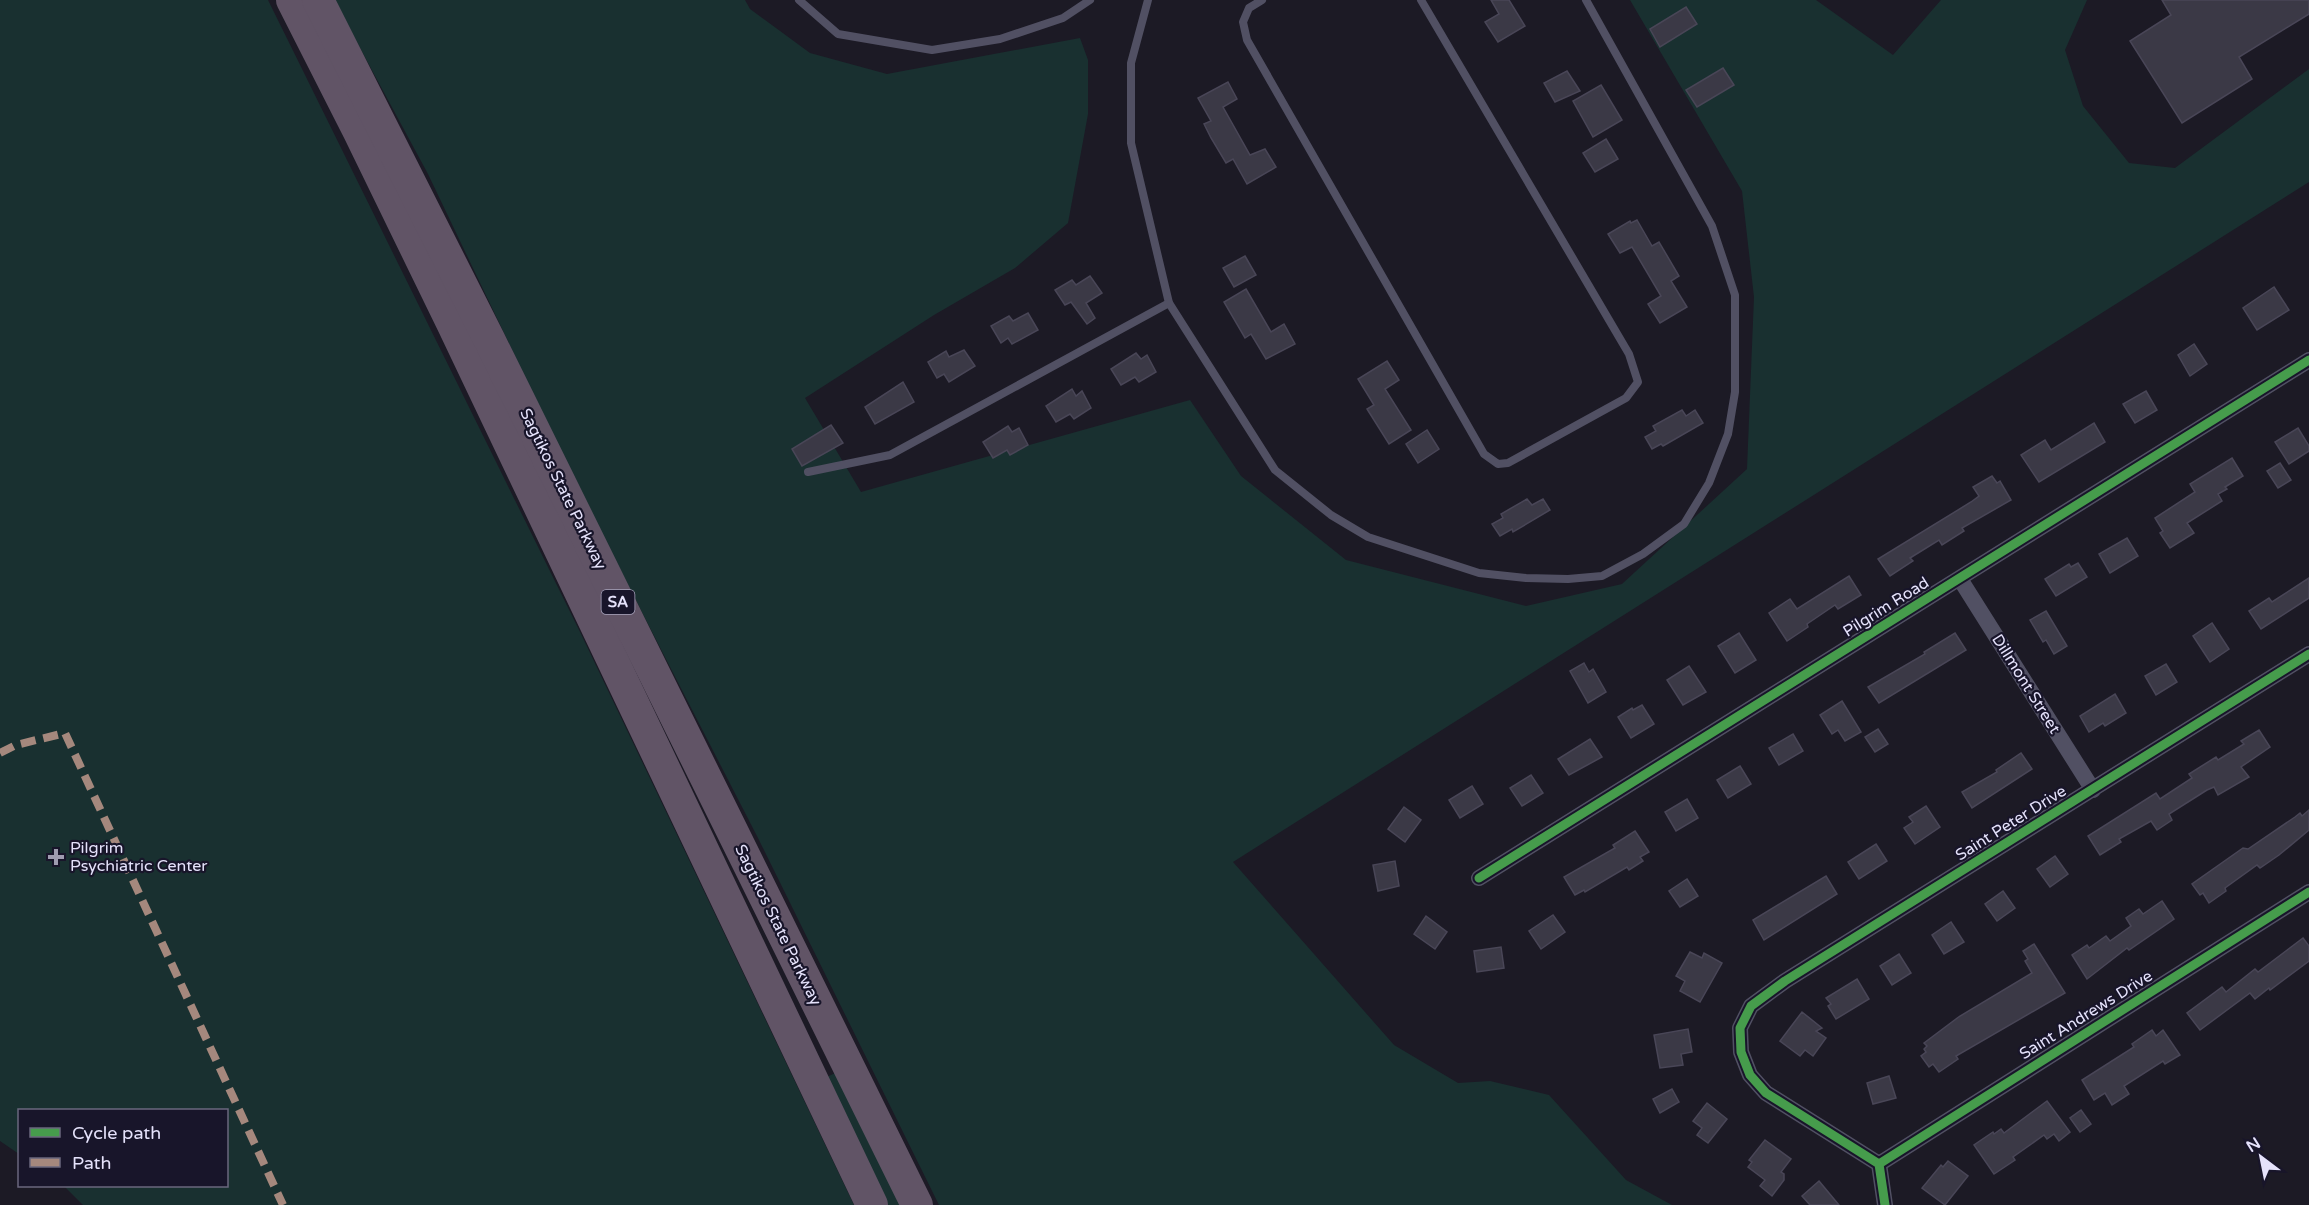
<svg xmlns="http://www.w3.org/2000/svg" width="2309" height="1205" font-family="'Varela Round',sans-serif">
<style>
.green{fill:#193030}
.building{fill:#3b3946;stroke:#494657;stroke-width:1.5}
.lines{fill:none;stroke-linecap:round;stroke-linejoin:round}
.lane{stroke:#515063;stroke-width:8}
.street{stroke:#515063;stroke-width:16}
.highway{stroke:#615466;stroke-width:32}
.quiet{stroke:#a5887d;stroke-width:8;stroke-dasharray:15 8;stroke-linecap:butt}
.cycleway-casing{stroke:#18152a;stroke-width:13}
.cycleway{stroke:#469c4c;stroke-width:9}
.poi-dot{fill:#9f9cb0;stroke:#18152a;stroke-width:2}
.labels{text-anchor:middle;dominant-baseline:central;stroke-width:4.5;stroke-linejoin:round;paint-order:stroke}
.shield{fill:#18152a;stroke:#a8a4bc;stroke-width:1.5}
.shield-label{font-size:15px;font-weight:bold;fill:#e5e2fb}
.street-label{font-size:16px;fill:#e5e2fb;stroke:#18152a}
.poi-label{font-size:16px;fill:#e5e2fb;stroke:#18152a;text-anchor:start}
</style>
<rect width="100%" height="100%" fill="#1c1a25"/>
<g class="green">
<polygon points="0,0 268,0 581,634 854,1205 83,1205 64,1186 226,1186 226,1110 20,1110 19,1154 0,1141"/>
<polygon points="334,0 745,0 750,9 810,53 887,74 1080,38 1088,60 1088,114 1068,223 1015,268 934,315 805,398 861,492 1190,400 1241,476 1346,560 1526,606 1622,584 1747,469 1754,297 1742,191 1630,0 1816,0 1893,55 1941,0 2087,0 2065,50 2083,106 2129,163 2175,168 2309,69 2309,182 1233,862 1394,1045 1458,1083 1490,1081 1549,1095 1626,1180 1672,1205 939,1205 758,838 579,490 428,174"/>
<polygon points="840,1071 905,1205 882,1205 822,1079"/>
</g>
<g class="building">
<polygon points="1491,0 1509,0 1525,26 1498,42 1485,22 1499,14"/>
<polygon points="2162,0 2309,0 2309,14 2239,57 2252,79 2182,123 2130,41 2171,15"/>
<polygon points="1686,7 1697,24 1660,47 1650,29"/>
<polygon points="1723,68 1734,85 1697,107 1686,90"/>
<polygon points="1567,71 1580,91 1555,102 1544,83"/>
<polygon points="1228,82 1237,99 1223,107 1250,155 1265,149 1276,167 1247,184 1233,159 1226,163 1211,138 1204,124 1211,121 1198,98"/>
<polygon points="1601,85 1622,120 1593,137 1573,101"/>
<polygon points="1606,139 1618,159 1595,172 1583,153"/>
<polygon points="1637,220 1652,246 1659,242 1679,276 1671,281 1687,307 1660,323 1648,304 1661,296 1632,247 1620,253 1608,234 1630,221 1631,223"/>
<polygon points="1245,256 1256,275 1234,287 1223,268"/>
<polygon points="1090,276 1102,293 1086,303 1095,318 1087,324 1071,302 1065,305 1055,290 1072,280 1076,285"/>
<polygon points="2274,287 2289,310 2257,330 2243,308"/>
<polygon points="1246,289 1271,332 1284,324 1295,344 1266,359 1251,334 1245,338 1224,302"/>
<polygon points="1028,313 1038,330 1012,344 1008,338 1001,343 991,326 1009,316 1013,321"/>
<polygon points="2194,344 2207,364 2190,376 2178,355"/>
<polygon points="964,350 975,366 949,382 944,374 937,378 928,362 946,351 949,357"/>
<polygon points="1136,353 1141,359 1147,355 1156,372 1139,382 1135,377 1121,385 1111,369"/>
<polygon points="1387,361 1399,380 1385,389 1411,430 1389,444 1367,409 1374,405 1358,379"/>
<polygon points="903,382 914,402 875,424 865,407"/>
<polygon points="1072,389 1076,396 1082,391 1091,408 1074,419 1070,414 1056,422 1046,406"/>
<polygon points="2146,391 2157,410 2135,423 2123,404"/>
<polygon points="1682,410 1686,416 1695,410 1703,423 1663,446 1661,444 1652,449 1645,437 1656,431 1653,426"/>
<polygon points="2094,423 2105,442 2039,482 2021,455 2045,440 2051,450"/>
<polygon points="831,425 843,443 802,466 792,449"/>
<polygon points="1008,426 1012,432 1019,428 1028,445 1010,455 1007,450 993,458 983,442"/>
<polygon points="2298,428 2309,446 2309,451 2289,464 2275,442"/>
<polygon points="1427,430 1439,449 1418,463 1406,444"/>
<polygon points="2232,458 2243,476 2225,487 2227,489 2218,494 2222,501 2187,523 2194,533 2170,548 2160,533 2163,531 2155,518 2195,492 2190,484"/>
<polygon points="2280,463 2291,480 2278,488 2267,471"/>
<polygon points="1992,476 1997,483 2000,481 2011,500 1962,528 1964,531 1942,545 1939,540 1910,558 1913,561 1890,576 1878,559 1971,502 1979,496 1973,487"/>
<polygon points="1527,499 1532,505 1543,499 1550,510 1513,532 1512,529 1500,536 1492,524 1503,518 1501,514"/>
<polygon points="2127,538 2138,556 2110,573 2099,554"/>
<polygon points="2078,563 2087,577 2056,596 2045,579 2069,564 2071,567"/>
<polygon points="1849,576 1861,595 1838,609 1835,605 1807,624 1808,627 1787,641 1769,613 1790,599 1797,609"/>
<polygon points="2309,578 2309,598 2261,629 2249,611 2269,598 2272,602"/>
<polygon points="2046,611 2067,646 2054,654 2046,640 2043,642 2030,620"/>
<polygon points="2212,623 2229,649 2210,662 2193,636"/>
<polygon points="1739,633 1756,660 1735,673 1718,646"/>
<polygon points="1955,633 1966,650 1879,703 1868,687 1925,654 1924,652"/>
<polygon points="1584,663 1589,672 1593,669 1606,692 1588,703 1570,671"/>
<polygon points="2166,664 2177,682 2156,695 2145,676"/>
<polygon points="1689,666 1706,692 1683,705 1667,680"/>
<polygon points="2115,694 2126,713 2105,726 2103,723 2089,732 2080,716"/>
<polygon points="1842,701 1861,732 1845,741 1838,730 1832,734 1820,715"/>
<polygon points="1642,705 1654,724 1631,738 1618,717 1632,708 1633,710"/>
<polygon points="1878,729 1888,744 1875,752 1865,737"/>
<polygon points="2259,730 2270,747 2241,767 2249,777 2218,795 2214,787 2207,790 2169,814 2172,820 2157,830 2151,821 2119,839 2121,842 2100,855 2088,836 2156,793 2160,799 2192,778 2189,774 2216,757 2218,760 2244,744 2241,741"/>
<polygon points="1793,734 1803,751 1779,765 1769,748"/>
<polygon points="1590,739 1602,757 1569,775 1558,759"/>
<polygon points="2021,753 2032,769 1972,808 1962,792 1997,772 1996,770"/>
<polygon points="1740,766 1751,784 1728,798 1717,780"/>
<polygon points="1531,775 1543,793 1522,806 1510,788"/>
<polygon points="1472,786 1483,804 1460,818 1449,800"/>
<polygon points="1687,799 1698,818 1676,831 1665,812"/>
<polygon points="1926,806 1940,827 1915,844 1904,828 1913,822 1909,817"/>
<polygon points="1404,807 1421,820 1405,842 1388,829"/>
<polygon points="2309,810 2309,830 2279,855 2260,868 2257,865 2225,888 2226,891 2209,903 2203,893 2200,895 2192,884 2243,848 2248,849 2295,817 2300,813 2302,816"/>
<polygon points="1635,831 1649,852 1640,857 1643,861 1629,870 1627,867 1585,892 1584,890 1575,895 1564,877 1615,848 1613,845"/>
<polygon points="1876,844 1887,861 1859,879 1848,862"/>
<polygon points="2055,856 2068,874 2050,887 2037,869"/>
<polygon points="1395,861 1399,886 1378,891 1373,865"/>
<polygon points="1826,876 1837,894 1764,940 1753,920"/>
<polygon points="1687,879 1698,896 1680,907 1669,891"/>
<polygon points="2003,891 2015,908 1997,921 1985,904"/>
<polygon points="2162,901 2174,919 2129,950 2127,948 2087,979 2072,955 2087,945 2089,948 2106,936 2110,941 2131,926 2126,918 2139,909 2143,914"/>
<polygon points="1553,915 1565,932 1541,949 1529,931"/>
<polygon points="1426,916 1447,932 1435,949 1414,934"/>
<polygon points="1951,922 1964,942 1944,954 1932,935"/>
<polygon points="2303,938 2309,946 2309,961 2270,990 2269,988 2255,999 2250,993 2200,1030 2187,1013 2222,987 2226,992 2255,969 2258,972"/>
<polygon points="2034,944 2065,993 1956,1056 1958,1059 1939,1072 1933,1064 1929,1067 1921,1056 1926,1052 1924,1049 1927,1046 1924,1043 1960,1016 2032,973 2025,961 2028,959 2023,951"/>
<polygon points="1501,947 1504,968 1477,972 1474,951"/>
<polygon points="1690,952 1702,958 1704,953 1722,963 1700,1002 1680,991 1685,981 1676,976"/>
<polygon points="1899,954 1911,973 1892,985 1880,966"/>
<polygon points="1857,979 1869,999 1836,1019 1828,1006 1831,1004 1826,998"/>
<polygon points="1802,1012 1822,1028 1816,1031 1826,1038 1813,1056 1805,1050 1800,1056 1780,1041"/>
<polygon points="1688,1029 1692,1052 1681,1054 1683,1065 1660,1068 1654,1035"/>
<polygon points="2152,1030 2156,1036 2163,1030 2180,1055 2165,1064 2163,1061 2124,1086 2129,1094 2112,1105 2105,1093 2094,1100 2082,1080 2134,1047 2132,1044"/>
<polygon points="1889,1076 1896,1098 1873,1104 1867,1083"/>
<polygon points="1672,1089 1679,1102 1660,1113 1653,1099"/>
<polygon points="2047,1101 2070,1132 2059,1141 2054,1134 2047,1139 2044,1135 2013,1157 2015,1160 1994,1174 1974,1145 1993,1132 1994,1134 2001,1129 2004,1133"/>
<polygon points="1707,1103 1727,1119 1708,1143 1697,1135 1702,1128 1693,1121"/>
<polygon points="2081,1110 2091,1124 2080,1132 2070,1118"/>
<polygon points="1765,1140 1791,1159 1781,1172 1784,1174 1784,1180 1772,1196 1760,1186 1765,1180 1748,1167 1752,1162 1749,1160"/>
<polygon points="1948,1161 1968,1176 1945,1205 1922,1188 1941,1165 1943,1167"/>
<polygon points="1819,1181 1839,1205 1810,1205 1802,1196"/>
</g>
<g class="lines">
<g class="lane">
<polyline points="799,0 838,34 932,50 1000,39 1063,18 1090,0"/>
<polyline points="1148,0 1131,63 1131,143 1169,303 1275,470 1331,515 1368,537 1479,573 1526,578 1568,579 1602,576 1643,554 1684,524 1709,483 1728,434 1735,392 1735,295 1712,226 1586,0"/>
<polyline points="1262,0 1249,8 1243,22 1247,40 1484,454 1498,464 1508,463 1626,398 1638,382 1629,354 1421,0"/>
<polyline points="808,472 890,455 1169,303"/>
</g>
<g class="street">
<polyline points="1960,579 2093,790"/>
<polyline points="1479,878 2309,360"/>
<polyline points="1879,1164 2309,892"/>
<polyline points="1885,1205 1879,1164 1766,1093 1750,1075 1741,1052 1740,1028 1751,1006 1785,981 2309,654"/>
</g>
<g class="highway">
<polyline points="292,0 359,132 453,325 872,1205"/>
<polyline points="318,0 489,339 917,1205"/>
</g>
<polyline class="quiet" points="0,753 16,745 65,733 283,1205"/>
<defs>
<g id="cycleway">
<polyline points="1479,878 2309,360"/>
<polyline points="1879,1164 2309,892"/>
<polyline points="1885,1205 1879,1164 1766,1093 1750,1075 1741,1052 1740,1028 1751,1006 1785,981 2309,654"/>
</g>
</defs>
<use href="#cycleway" class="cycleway-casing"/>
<use href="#cycleway" class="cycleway"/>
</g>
<path class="poi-dot" d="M53 848h6v6h6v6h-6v6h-6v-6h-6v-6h6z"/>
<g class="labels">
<rect class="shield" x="601.5" y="590" width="33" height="24" rx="4.5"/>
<g class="shield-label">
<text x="618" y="602">SA</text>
</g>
<g class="street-label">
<text transform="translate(563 489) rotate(64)">Sagtikos State Parkway</text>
<text transform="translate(1886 607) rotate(-32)">Pilgrim Road</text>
<text transform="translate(2026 684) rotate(58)">Dillmont Street</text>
<text transform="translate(2011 823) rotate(-32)">Saint Peter Drive</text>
<text transform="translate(778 925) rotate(64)">Sagtikos State Parkway</text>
<text transform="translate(2086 1015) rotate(-32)">Saint Andrews Drive</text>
</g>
<g class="poi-label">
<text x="70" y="848">Pilgrim<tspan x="70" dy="18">Psychiatric Center</tspan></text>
</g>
</g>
<rect x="18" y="1109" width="210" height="78" fill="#18152a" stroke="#6a677e" stroke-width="1.5"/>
<rect x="30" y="1128" width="30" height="9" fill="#469c4c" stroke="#6a677e" stroke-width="1.5"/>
<text x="72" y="1139" font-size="18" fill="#e5e2fb">Cycle path</text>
<rect x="30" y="1158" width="30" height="9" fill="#a5887d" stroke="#6a677e" stroke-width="1.5"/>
<text x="72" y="1169" font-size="18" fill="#e5e2fb">Path</text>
<g transform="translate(2261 1157) rotate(328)" stroke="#18152a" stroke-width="4.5" paint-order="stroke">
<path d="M0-4.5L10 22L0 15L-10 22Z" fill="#e5e2fb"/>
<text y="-9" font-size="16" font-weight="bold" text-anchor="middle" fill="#e5e2fb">N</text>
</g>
</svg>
